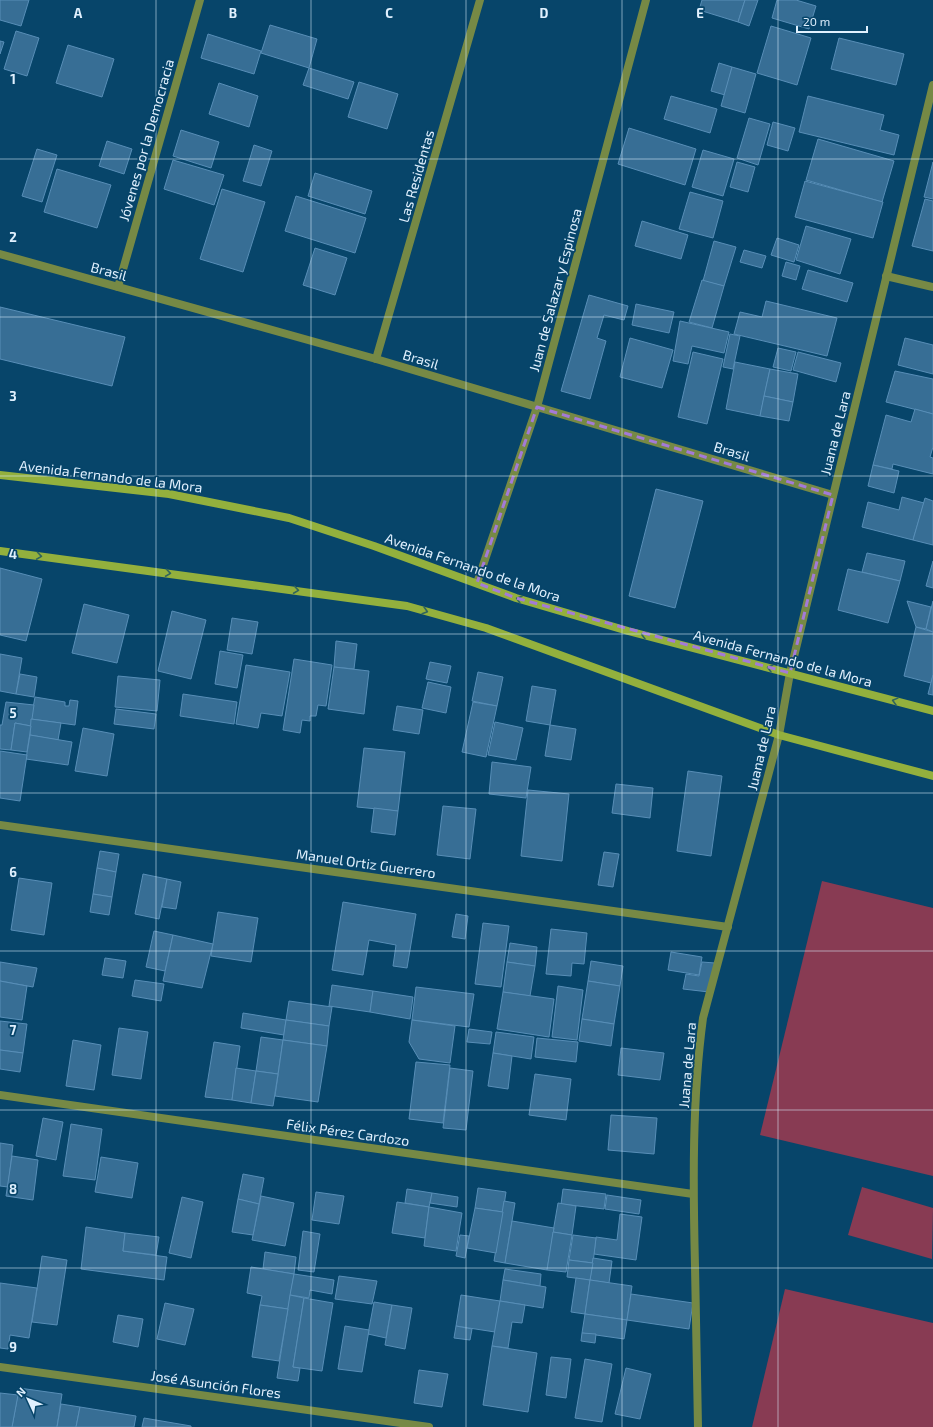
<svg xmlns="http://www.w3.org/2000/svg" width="933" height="1427" font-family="'Exo 2',sans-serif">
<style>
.green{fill:#883b53}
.building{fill:#376e95;stroke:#588eb7}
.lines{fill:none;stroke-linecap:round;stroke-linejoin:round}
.minor{stroke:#768945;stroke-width:8}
.secondary{stroke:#93b03d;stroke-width:8}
.oneway{stroke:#31655c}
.marked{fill:none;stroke:#a37ad8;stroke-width:3;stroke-dasharray:8 5;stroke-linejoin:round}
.grid{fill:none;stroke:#e0f0fe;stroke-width:1;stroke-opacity:0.55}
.labels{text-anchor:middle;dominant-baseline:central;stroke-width:3.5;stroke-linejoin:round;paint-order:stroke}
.street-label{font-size:14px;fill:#e0f0fe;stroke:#07456a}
.grid-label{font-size:13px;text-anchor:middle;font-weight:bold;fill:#e0f0fe;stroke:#07456a;stroke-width:3.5;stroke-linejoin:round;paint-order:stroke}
</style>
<rect width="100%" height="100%" fill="#07456a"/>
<g class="green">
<polygon points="822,881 933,908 933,1176 760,1135"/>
<polygon points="862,1187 933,1208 932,1259 848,1235"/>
<polygon points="785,1289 933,1323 933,1427 752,1427"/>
</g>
<g class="building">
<polygon points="0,0 29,0 21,26 0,20"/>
<polygon points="702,0 745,0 738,22 699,10"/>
<polygon points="745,0 758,0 749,26 738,22"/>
<polygon points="777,0 796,0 816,6 809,29 772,18"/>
<polygon points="270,25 317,39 309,68 261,53"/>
<polygon points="771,26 811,38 797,85 757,73"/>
<polygon points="16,31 39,38 27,76 4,69"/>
<polygon points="208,34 261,51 254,74 201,58"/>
<polygon points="839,38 904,54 896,85 831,69"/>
<polygon points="0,41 4,42 0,54"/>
<polygon points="68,45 114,59 102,97 56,83"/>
<polygon points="719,63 732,67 725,95 711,91"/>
<polygon points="732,67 756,74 745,113 721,106"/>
<polygon points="309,68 354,82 348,99 303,85"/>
<polygon points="359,82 398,94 387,129 348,117"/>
<polygon points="219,83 258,96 249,127 209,114"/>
<polygon points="671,96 717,109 710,133 664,119"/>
<polygon points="808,96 884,115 880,130 899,135 894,155 799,132"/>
<polygon points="749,118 770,124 758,165 737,158"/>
<polygon points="773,122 795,128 788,151 767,145"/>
<polygon points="629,128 696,149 685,185 618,164"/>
<polygon points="181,130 219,142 211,168 173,156"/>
<polygon points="818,139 894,161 882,202 806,180"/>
<polygon points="107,141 132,149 124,174 99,166"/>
<polygon points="254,145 272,151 261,186 243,181"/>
<polygon points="37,149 57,155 42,202 22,196"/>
<polygon points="703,150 734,159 723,196 692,187"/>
<polygon points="173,160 224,175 214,205 164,189"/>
<polygon points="737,162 755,167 748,192 730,187"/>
<polygon points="933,162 933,199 924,197"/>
<polygon points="57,169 111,185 97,228 44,212"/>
<polygon points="315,173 372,191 365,214 308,196"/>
<polygon points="805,181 883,202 873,238 795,217"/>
<polygon points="222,189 265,202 243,272 200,259"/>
<polygon points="690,192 723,201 713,238 679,229"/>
<polygon points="296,196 366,218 355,253 285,231"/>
<polygon points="925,199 933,201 933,251 912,246"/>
<polygon points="642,221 688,235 681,259 635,246"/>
<polygon points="806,226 851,239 840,274 796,260"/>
<polygon points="777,238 799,245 794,262 771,255"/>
<polygon points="714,241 736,247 724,286 703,281"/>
<polygon points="315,248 347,258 335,295 303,285"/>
<polygon points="744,250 766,256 762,268 740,262"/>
<polygon points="786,262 800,266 796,280 782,276"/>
<polygon points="808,270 853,283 847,302 802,289"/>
<polygon points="702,280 724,286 712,328 689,322"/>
<polygon points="589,295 628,306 624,320 604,315 597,338 606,341 590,399 561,391"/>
<polygon points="766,301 837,318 827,356 734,334 740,312 762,317"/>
<polygon points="636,304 674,312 669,333 632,325"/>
<polygon points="0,307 125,337 112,386 0,359"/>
<polygon points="680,321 729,332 724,353 692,346 688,364 673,361"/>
<polygon points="730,334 740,336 733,369 723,367"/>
<polygon points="630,338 673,350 662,388 620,377"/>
<polygon points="905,338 933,345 933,374 898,365"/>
<polygon points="778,348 796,352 791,371 773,367"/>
<polygon points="693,352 723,359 707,424 678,417"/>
<polygon points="798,352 841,363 836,382 793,370"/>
<polygon points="735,362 770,369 760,416 726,409"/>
<polygon points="770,369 798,374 793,402 764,396"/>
<polygon points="895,371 933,379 933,414 886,402"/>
<polygon points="764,396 793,402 789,421 760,416"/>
<polygon points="915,409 933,414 933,447 930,457 933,458 933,474 893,464 892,469 873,465 886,415 911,422"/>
<polygon points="873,465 899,471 894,493 868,486"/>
<polygon points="656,489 703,501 675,608 629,596"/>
<polygon points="902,497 924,503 913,540 862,527 868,502 899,510"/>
<polygon points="925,498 933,501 933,545 913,540"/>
<polygon points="867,553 905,561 900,581 862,572"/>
<polygon points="933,561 933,588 926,586"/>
<polygon points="0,568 42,579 26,641 0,635"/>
<polygon points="848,569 900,581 888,623 838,610"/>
<polygon points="907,601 931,607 926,629 916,627"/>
<polygon points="933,601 933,632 926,629"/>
<polygon points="84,604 129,615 117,663 72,653"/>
<polygon points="172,611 206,620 191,679 158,671"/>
<polygon points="232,618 258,622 252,654 227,650"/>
<polygon points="916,627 933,632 933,675 931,683 904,676"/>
<polygon points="336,641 357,644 354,669 334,667"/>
<polygon points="220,651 243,655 237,688 215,684"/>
<polygon points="0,654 22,658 16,694 0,691"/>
<polygon points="294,659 332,665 326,706 318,705 316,716 310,716 310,721 302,720 300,733 283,730"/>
<polygon points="430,662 451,666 447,683 426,679"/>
<polygon points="246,665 290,672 282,716 261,713 258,728 236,724"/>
<polygon points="334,667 369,671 364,714 328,709"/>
<polygon points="478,672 503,677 497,706 472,701"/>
<polygon points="20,674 37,677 34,697 16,694"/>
<polygon points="933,675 933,695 928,694"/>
<polygon points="118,676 160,680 157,711 115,707"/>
<polygon points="428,682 451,687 446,713 422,708"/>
<polygon points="532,686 556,690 550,725 526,721"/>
<polygon points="183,694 237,702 234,724 180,716"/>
<polygon points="35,697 65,702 65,706 69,706 70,700 78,701 75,725 31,719"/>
<polygon points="6,702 34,705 31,726 15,723 11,750 0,749 0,725 2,725"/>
<polygon points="473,702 497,706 486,757 462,752"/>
<polygon points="397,706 423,710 419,734 393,730"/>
<polygon points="116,709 156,714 154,729 114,724"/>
<polygon points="31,719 61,723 58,740 30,735"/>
<polygon points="495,722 523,728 516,760 488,755"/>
<polygon points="15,723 31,726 27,752 11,750"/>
<polygon points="550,725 576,729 571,760 545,756"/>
<polygon points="83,728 114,734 107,776 75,771"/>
<polygon points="30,735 72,742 68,765 26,759"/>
<polygon points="364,748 405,752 398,811 357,807"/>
<polygon points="0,751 27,755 20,801 0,798"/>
<polygon points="492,762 531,767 526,798 489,794"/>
<polygon points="688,771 722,776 711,856 677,851"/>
<polygon points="616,784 653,788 650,818 612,813"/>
<polygon points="528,790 569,794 562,861 521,856"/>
<polygon points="443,806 476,809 470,859 437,855"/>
<polygon points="374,808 398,811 395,835 371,832"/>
<polygon points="100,851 119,854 116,872 97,868"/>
<polygon points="604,852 619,854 613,887 598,885"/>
<polygon points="97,868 116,872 112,897 93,894"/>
<polygon points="143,874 167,879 159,919 135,914"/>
<polygon points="19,878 52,883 44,935 11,930"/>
<polygon points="167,879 181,882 176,909 162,907"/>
<polygon points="93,894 112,897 109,915 90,912"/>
<polygon points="343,902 416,914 407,968 393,966 396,945 369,940 363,975 332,970"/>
<polygon points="218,912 258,918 251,962 211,956"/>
<polygon points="456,914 468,916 465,939 452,937"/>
<polygon points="483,923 509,926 501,987 475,984"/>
<polygon points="551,929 587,933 584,964 572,963 571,976 546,974"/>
<polygon points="154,931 173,935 165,971 146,967"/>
<polygon points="173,935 213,944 202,988 163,981"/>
<polygon points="510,943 537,947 535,966 507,962"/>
<polygon points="671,952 702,957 699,975 668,970"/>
<polygon points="105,958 126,961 123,978 102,975"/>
<polygon points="591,961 623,966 620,986 588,981"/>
<polygon points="0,962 37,968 33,987 0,981"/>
<polygon points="507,962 535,966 530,996 503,992"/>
<polygon points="702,962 715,963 709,992 683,989 686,974 699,976"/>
<polygon points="135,980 164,984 161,1001 132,996"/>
<polygon points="0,981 27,986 22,1020 0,1017"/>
<polygon points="588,981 620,986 614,1024 582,1019"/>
<polygon points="332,985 373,991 370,1012 329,1006"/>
<polygon points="558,986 583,990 577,1040 552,1037"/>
<polygon points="416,987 474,994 469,1027 412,1020"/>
<polygon points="373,991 413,997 410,1019 370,1012"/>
<polygon points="503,992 554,999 549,1037 497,1029"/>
<polygon points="289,1001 332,1007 329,1026 286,1020"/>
<polygon points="243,1013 286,1020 284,1035 241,1028"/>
<polygon points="582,1019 614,1024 611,1046 579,1041"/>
<polygon points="286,1020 329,1026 327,1046 283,1040"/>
<polygon points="412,1020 455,1026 450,1063 419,1059 409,1042"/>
<polygon points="0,1021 27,1024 23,1053 0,1050"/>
<polygon points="119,1028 148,1032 141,1079 112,1075"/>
<polygon points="469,1029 492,1032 490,1044 467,1042"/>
<polygon points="496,1032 534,1037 531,1059 493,1053"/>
<polygon points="261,1037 283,1040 278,1074 256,1071"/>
<polygon points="537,1038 578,1042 576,1062 535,1057"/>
<polygon points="73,1040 101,1045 94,1090 66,1086"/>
<polygon points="283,1040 327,1046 318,1102 275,1096"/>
<polygon points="214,1042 240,1046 232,1100 205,1097"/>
<polygon points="621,1048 664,1053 660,1080 618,1075"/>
<polygon points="0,1050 23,1053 20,1072 0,1069"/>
<polygon points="493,1053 512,1056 508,1089 488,1086"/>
<polygon points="416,1062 450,1065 443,1123 409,1119"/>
<polygon points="236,1068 256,1071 251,1103 232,1100"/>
<polygon points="450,1068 473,1071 466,1130 443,1128"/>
<polygon points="256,1071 278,1074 273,1106 251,1103"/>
<polygon points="535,1074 571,1079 566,1120 529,1115"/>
<polygon points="611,1115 657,1118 654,1154 608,1150"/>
<polygon points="43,1118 63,1122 56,1160 36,1156"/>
<polygon points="71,1124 102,1129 95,1180 63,1176"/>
<polygon points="0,1143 13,1145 8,1187 0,1186"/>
<polygon points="12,1156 38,1160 33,1200 6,1196"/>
<polygon points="101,1157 138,1163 132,1198 95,1192"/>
<polygon points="243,1174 264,1178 259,1204 238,1199"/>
<polygon points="478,1188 506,1192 503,1212 475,1208"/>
<polygon points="407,1189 432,1193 429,1207 405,1203"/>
<polygon points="563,1189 606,1194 604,1209 561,1204"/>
<polygon points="316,1192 344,1196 339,1224 312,1220"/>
<polygon points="432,1193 458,1197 457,1207 430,1203"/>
<polygon points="607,1195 641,1200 639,1214 605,1209"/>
<polygon points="261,1196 294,1203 285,1246 252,1240"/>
<polygon points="182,1197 203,1202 191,1258 169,1253"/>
<polygon points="238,1199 259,1204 253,1235 232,1232"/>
<polygon points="504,1201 515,1203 505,1263 494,1261"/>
<polygon points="397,1202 429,1207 425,1238 392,1233"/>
<polygon points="558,1203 576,1206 572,1235 553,1232"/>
<polygon points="429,1207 462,1213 456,1251 424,1246"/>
<polygon points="475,1208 503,1212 496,1253 467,1248"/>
<polygon points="620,1214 642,1217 636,1260 594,1254 596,1237 617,1240"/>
<polygon points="512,1221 554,1228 547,1270 505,1263"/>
<polygon points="86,1227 125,1233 123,1251 167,1257 164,1280 81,1269"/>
<polygon points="303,1231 320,1234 314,1272 298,1270"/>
<polygon points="553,1232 572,1235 566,1272 547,1270"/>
<polygon points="125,1233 159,1237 156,1255 123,1251"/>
<polygon points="460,1235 469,1236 465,1258 456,1256"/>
<polygon points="573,1235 596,1238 593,1263 569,1260"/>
<polygon points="265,1252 296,1257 294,1274 263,1269"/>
<polygon points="42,1256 67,1260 57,1325 32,1322"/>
<polygon points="593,1258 612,1261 609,1283 590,1280"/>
<polygon points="569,1260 593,1263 590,1280 567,1277"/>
<polygon points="251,1267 294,1274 288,1309 260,1305 262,1296 247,1293"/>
<polygon points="505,1269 541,1274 540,1286 503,1280"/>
<polygon points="294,1274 334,1280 332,1294 310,1290 309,1298 290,1295"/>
<polygon points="339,1276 377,1281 372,1304 335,1299"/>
<polygon points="576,1278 590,1280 585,1314 571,1312"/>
<polygon points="503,1280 546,1287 543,1308 500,1301"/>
<polygon points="590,1280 632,1286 627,1320 585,1314"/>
<polygon points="0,1283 37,1288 29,1338 10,1335 8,1349 0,1348"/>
<polygon points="631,1294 693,1303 689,1329 627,1320"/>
<polygon points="290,1295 304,1298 293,1367 300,1368 298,1381 277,1378"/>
<polygon points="461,1295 500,1301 495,1332 456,1326"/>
<polygon points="304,1298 333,1303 322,1371 293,1367"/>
<polygon points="500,1301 525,1305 522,1323 512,1322 508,1348 492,1346"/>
<polygon points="374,1302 392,1305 386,1338 368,1334"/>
<polygon points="165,1303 194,1309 185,1345 157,1339"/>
<polygon points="260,1305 288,1309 279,1361 252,1357"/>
<polygon points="392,1305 412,1308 405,1349 385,1345"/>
<polygon points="585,1314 627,1320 624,1339 582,1333"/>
<polygon points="118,1315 143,1319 138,1347 113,1342"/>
<polygon points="345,1326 369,1330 362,1372 338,1369"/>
<polygon points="456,1326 472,1329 470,1340 454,1338"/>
<polygon points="582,1333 596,1334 595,1343 581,1341"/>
<polygon points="492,1346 537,1353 528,1412 483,1405"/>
<polygon points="551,1357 571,1359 566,1398 546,1395"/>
<polygon points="585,1359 612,1364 602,1422 575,1418"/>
<polygon points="626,1368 651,1374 640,1419 615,1414"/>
<polygon points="419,1370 448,1374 442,1407 414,1403"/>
<polygon points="19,1388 62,1394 57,1427 12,1427"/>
<polygon points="0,1393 18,1395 12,1427 0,1427"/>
<polygon points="61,1404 80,1407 76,1427 57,1427"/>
<polygon points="80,1407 136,1416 134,1427 76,1427"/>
<polygon points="144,1418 191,1426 191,1427 142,1427"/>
</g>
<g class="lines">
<g class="minor">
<polyline points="0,254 376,359 833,495"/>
<polyline points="886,276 933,287"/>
<polyline points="118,287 200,0"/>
<polyline points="376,359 480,0"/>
<polyline points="477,583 537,407 646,0"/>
<polyline points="0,825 728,927"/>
<polyline points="0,1095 693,1194"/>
<polyline points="0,1367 429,1427"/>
<path d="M698 1427C697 1373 696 1320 695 1266 693 1184 692 1100 703 1018L779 735 790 673 933 85"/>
</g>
<g class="secondary">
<polyline points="0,475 169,494 289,518 374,546 516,598 628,631 933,711"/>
<polyline points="0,551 407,606 486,628 779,735 933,776"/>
</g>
</g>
<defs><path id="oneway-chevron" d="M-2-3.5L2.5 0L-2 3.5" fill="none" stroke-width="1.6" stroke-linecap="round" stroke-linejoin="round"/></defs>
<g class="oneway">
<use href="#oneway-chevron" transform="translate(39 556) rotate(8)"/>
<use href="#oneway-chevron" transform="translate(168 573) rotate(8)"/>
<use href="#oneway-chevron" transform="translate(296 590) rotate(8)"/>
<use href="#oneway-chevron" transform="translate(519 599) rotate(-163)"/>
<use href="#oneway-chevron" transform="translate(425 611) rotate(16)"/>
<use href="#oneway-chevron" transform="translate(644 635) rotate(-165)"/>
<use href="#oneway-chevron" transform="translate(770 668) rotate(-165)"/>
<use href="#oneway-chevron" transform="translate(895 701) rotate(-165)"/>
</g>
<path class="marked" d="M537 407 833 495 790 673 516 598 477 583Z"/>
<path class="grid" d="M156 0V1427M311 0V1427M466 0V1427M622 0V1427M778 0V1427M0 159H933M0 317H933M0 476H933M0 634H933M0 793H933M0 951H933M0 1110H933M0 1268H933"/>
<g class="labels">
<g class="street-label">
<text transform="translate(146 140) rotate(-74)">Jóvenes por la Democracia</text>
<text transform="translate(416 176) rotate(-74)">Las Residentas</text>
<text transform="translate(109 271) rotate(15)">Brasil</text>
<text transform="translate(555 290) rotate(-75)">Juan de Salazar y Espinosa</text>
<text transform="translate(421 359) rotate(17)">Brasil</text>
<text transform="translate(835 433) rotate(-76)">Juana de Lara</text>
<text transform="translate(732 451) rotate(17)">Brasil</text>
<text transform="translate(111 476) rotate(7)">Avenida Fernando de la Mora</text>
<text transform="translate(473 567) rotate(19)">Avenida Fernando de la Mora</text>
<text transform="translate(783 658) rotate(15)">Avenida Fernando de la Mora</text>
<text transform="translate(761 748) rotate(-77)">Juana de Lara</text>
<text transform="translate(366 863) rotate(8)">Manuel Ortiz Guerrero</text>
<text transform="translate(687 1065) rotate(-85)">Juana de Lara</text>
<text transform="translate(348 1132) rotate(8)">Félix Pérez Cardozo</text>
<text transform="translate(216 1384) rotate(8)">José Asunción Flores</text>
</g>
</g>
<g class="grid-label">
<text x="78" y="18">A</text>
<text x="233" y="18">B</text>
<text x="389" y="18">C</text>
<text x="544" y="18">D</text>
<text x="700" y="18">E</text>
<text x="13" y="84">1</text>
<text x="13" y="242">2</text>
<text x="13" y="401">3</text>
<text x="13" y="559">4</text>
<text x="13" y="718">5</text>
<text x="13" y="877">6</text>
<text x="13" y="1035">7</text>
<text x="13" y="1194">8</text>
<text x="13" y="1352">9</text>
</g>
<g transform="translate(28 1399) rotate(314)" stroke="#07456a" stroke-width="3" paint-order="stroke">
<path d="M0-3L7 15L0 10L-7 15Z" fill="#e0f0fe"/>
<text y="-6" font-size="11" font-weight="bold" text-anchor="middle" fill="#e0f0fe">N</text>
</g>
<path d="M797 26v6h70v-6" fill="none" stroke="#e0f0fe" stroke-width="2"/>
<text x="803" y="26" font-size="12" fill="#e0f0fe" stroke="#07456a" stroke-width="3" paint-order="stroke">20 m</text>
</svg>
